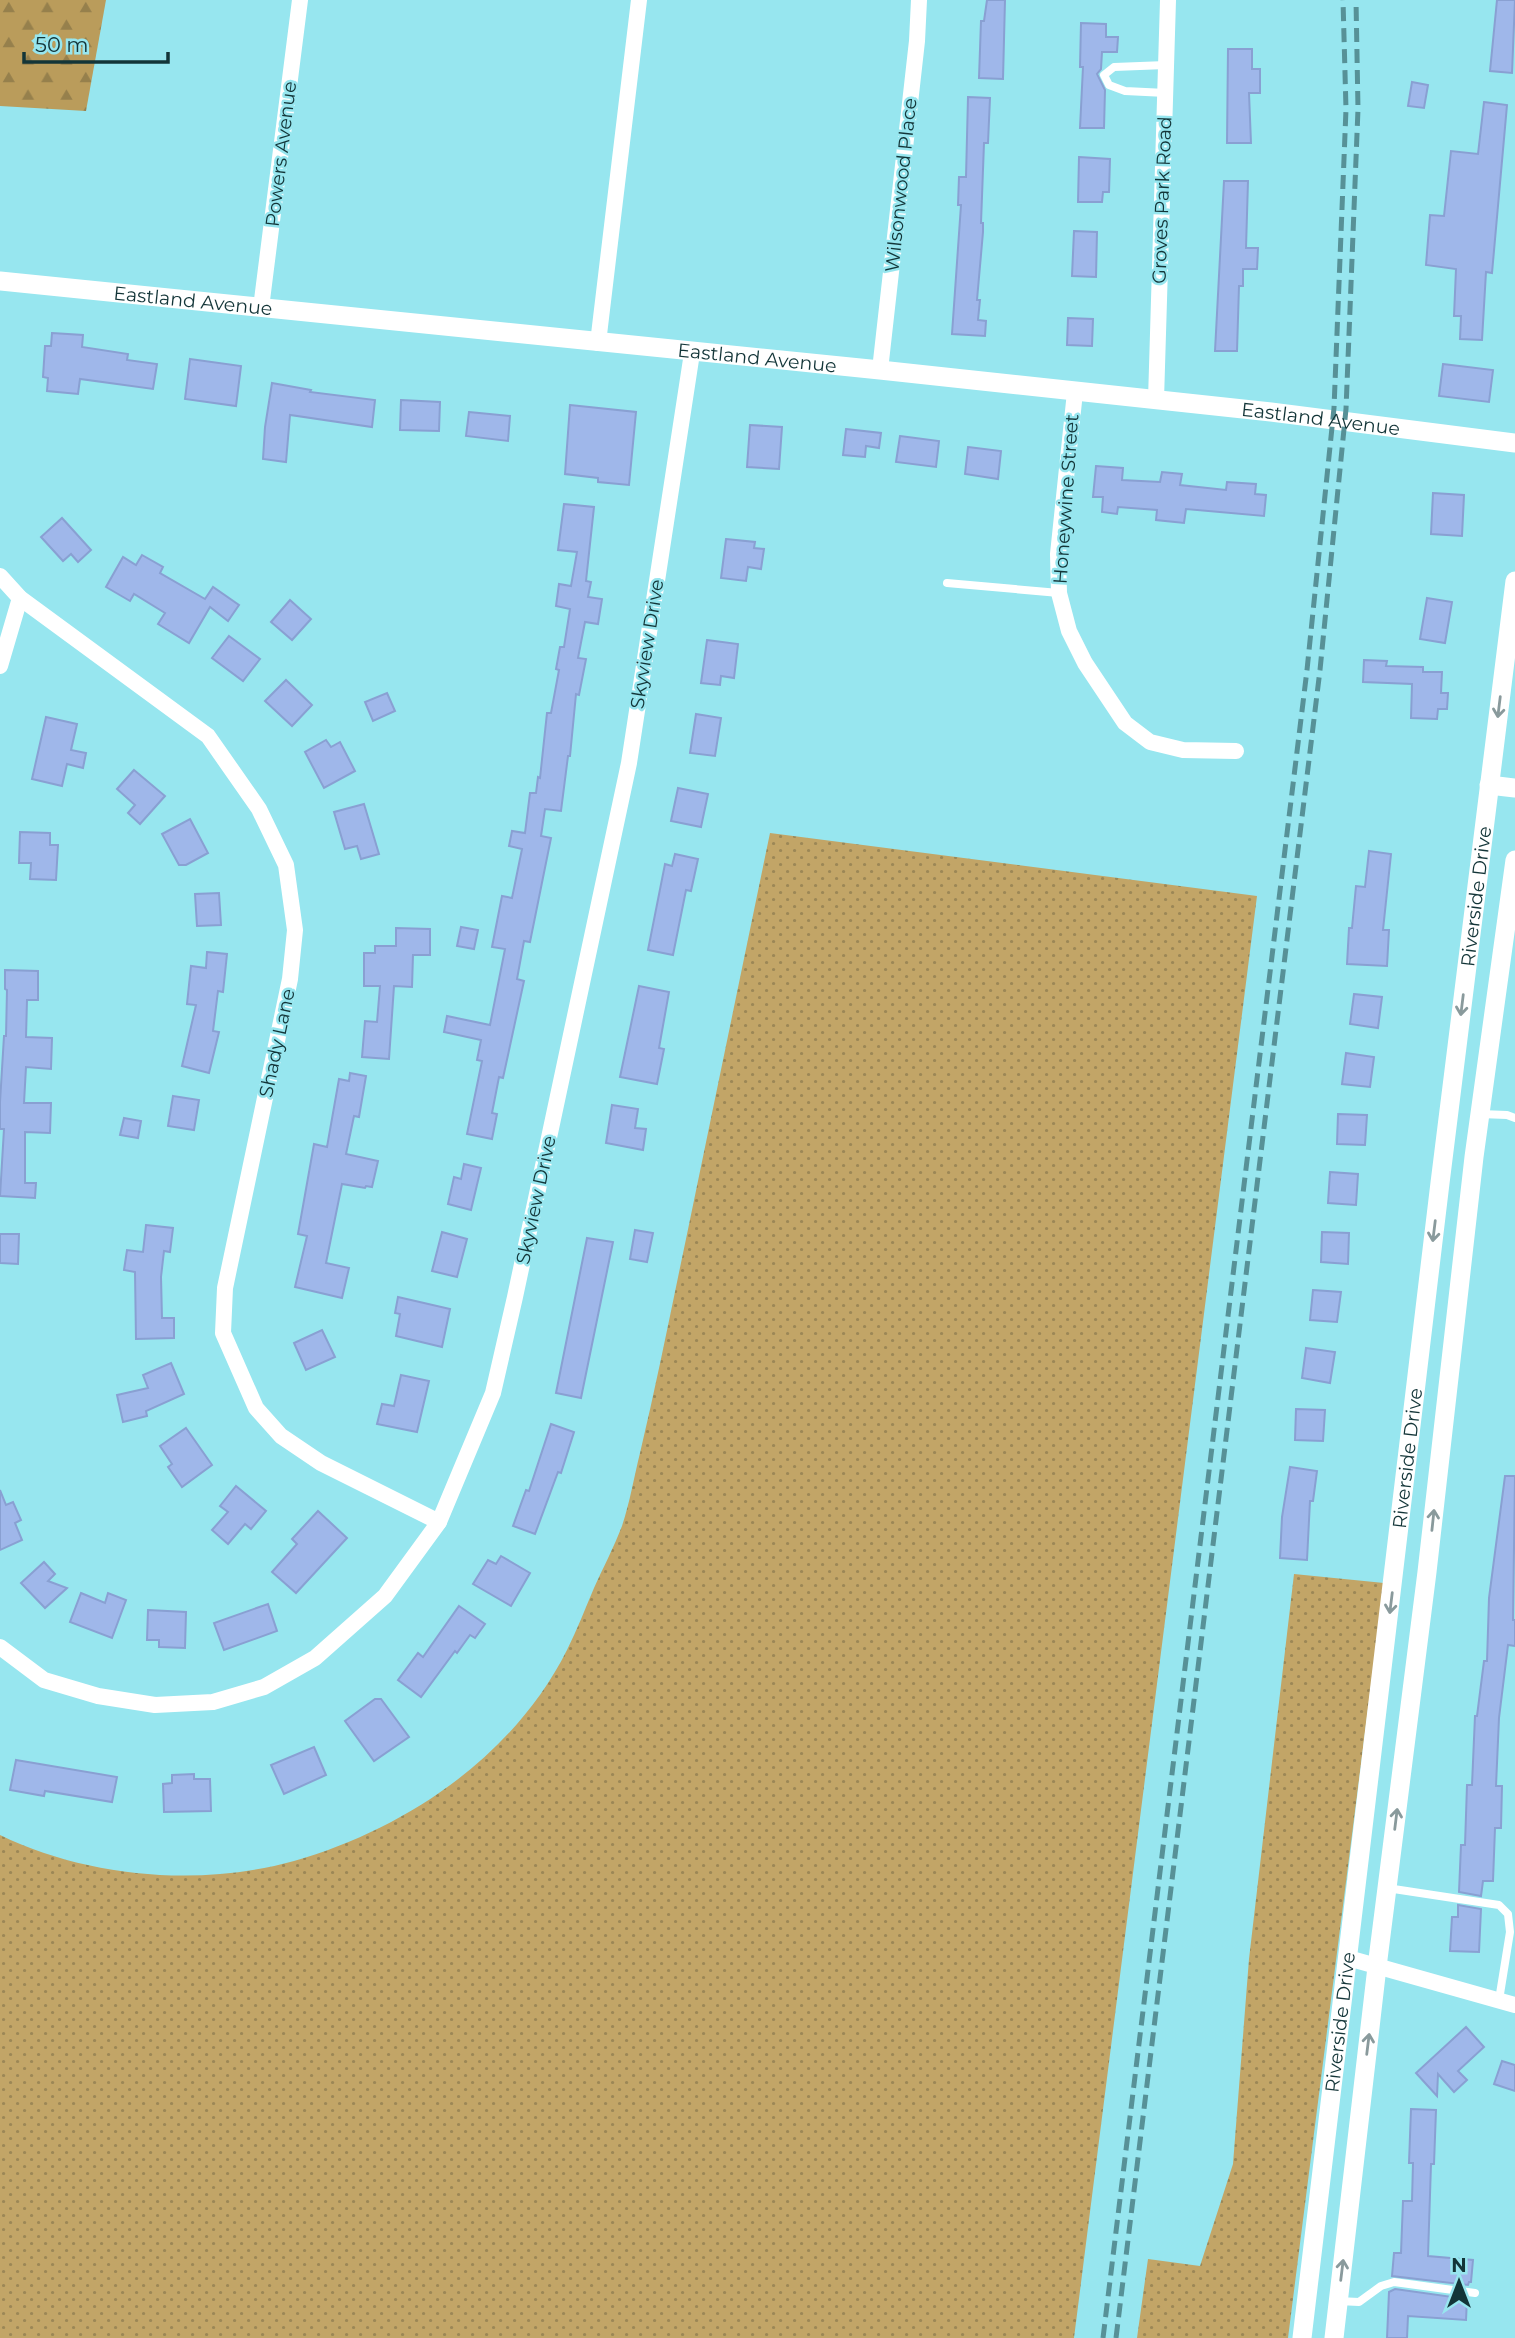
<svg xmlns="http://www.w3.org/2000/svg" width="1515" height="2338" font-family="Montserrat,sans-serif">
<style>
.grass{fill:url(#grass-dots)}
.forest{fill:url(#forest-firs)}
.building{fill:#9fb7ea;stroke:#89a0d2;stroke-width:2}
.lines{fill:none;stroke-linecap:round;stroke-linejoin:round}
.service{stroke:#fff;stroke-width:8}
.minor{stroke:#fff;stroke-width:16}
.tertiary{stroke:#fff;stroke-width:19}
.rail{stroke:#579197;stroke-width:5;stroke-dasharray:14 7;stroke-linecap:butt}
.oneway{stroke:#899a9c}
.labels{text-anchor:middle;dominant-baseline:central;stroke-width:5;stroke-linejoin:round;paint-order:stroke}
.street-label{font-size:19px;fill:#133538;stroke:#97e6ef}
</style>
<defs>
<pattern id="grass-dots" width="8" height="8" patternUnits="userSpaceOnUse" patternTransform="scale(1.75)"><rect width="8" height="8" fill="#c2a567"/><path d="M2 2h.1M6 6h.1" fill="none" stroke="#9c8756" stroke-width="1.8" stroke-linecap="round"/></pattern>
<pattern id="forest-firs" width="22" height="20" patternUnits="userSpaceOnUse" patternTransform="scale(1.75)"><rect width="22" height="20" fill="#ba9c5b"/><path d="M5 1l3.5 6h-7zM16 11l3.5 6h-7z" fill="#96804c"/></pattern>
</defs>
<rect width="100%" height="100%" fill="#97e6ef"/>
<g class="grass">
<path d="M770 833 1257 896 1074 2338H0V1835C89 1878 200 1887 294 1861 406 1829 514 1756 567 1650 577 1630 585 1609 594 1588 603 1568 614 1547 622 1526 630 1502 634 1477 640 1453 657 1382 671 1310 686 1239 714 1104 742 968 770 833Z"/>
<polygon points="1294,1574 1384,1583 1288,2338 1137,2338 1148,2259 1200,2266 1233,2164 1249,1959"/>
</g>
<polygon class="forest" points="0,0 106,0 86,111 0,106"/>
<g class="building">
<polygon points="987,0 1005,0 1003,79 979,78 981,21 984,21"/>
<polygon points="1497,0 1515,0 1512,73 1490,71"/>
<polygon points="1081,23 1106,24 1106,37 1118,37 1117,52 1102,52 1101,69 1097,74 1105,90 1104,128 1080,128 1083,67 1080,67"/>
<polygon points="1228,49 1252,49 1252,69 1260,69 1260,93 1249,93 1251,143 1227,143"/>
<polygon points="1412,82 1428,85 1424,108 1408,106"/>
<polygon points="968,97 990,98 988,143 984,143 981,223 983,223 983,232 977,300 980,300 978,320 986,321 985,336 952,334 961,205 958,205 959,177 966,177"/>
<polygon points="1484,102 1507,105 1492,273 1486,272 1482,340 1460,339 1461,316 1454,316 1456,269 1426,265 1430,215 1444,216 1451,151 1478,154"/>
<polygon points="1079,157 1110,159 1109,192 1103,192 1102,202 1078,202"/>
<polygon points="1224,181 1248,181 1246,248 1258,248 1257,269 1243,269 1243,286 1239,286 1237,351 1215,351"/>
<polygon points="1074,231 1097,232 1096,277 1072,276"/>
<polygon points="1068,318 1093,319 1092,346 1067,345"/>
<polygon points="52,333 83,335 82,347 128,354 127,360 157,364 153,389 80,379 78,394 47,391 48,378 43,377 45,346 51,346"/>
<polygon points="190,359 241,366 236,406 185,399"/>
<polygon points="1443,364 1493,370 1489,402 1439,396"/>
<polygon points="272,383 311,390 310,392 375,400 372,427 290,415 286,462 263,459 265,427"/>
<polygon points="401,400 440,402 439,431 400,430"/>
<polygon points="570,405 636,412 629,485 598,482 598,478 565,474"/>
<polygon points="469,412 510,416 508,441 466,436"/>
<polygon points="750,425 782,427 779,469 747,467"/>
<polygon points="846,429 881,433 879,448 866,446 865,457 843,455"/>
<polygon points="900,436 939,441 936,467 896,462"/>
<polygon points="968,447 1001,451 998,479 965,474"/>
<polygon points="1096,466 1123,468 1122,480 1160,482 1162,472 1182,474 1180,485 1226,490 1227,482 1256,484 1255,494 1266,495 1264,516 1186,509 1184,523 1156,520 1157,510 1118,507 1117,514 1102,512 1103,497 1093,497"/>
<polygon points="1433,493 1464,495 1462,536 1431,534"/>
<polygon points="564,504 594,507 586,581 591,582 588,597 602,599 598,624 585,622 578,658 586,659 579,695 576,694 570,756 568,756 561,811 545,809 541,836 551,838 530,942 524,941 517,979 524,981 503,1078 499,1077 492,1113 497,1114 492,1139 467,1134 482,1061 477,1060 481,1040 444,1032 447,1016 490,1025 505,949 492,947 502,896 512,898 522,849 509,846 512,831 525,833 530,793 536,793 538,777 540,778 547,713 551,713 559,670 556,669 560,647 564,647 570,609 556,606 559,584 571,586 577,552 558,550"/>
<polygon points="62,518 91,550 78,562 71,554 63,561 41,537"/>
<polygon points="726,539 755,542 754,548 764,549 761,569 748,567 746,581 721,578"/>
<polygon points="142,555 163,567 160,573 205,599 213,587 239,605 228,621 210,607 189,643 158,624 165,613 134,594 130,601 106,587 123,557 136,565"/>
<polygon points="1427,598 1452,602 1445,643 1420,639"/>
<polygon points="290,600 311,619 292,640 271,622"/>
<polygon points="229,636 260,659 243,681 212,658"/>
<polygon points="707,640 738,644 734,678 721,676 720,685 701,683"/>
<polygon points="1364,660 1387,661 1386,666 1423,667 1423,672 1442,672 1441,693 1448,693 1447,709 1438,709 1437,719 1411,718 1412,684 1363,682"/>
<polygon points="286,680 312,705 292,726 265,701"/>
<polygon points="387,693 395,711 373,721 365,702"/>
<polygon points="696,714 721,718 715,756 690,753"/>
<polygon points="46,717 77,724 71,750 86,753 83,768 67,764 62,786 32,779"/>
<polygon points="326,740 331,747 340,742 355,771 324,788 305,752"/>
<polygon points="134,770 165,796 140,824 128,813 135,805 117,789"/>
<polygon points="678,788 708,794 701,827 671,821"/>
<polygon points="364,804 379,854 361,859 357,846 345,849 334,812"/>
<polygon points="190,819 208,853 186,865 179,865 162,834"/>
<polygon points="20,832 50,833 50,845 58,845 56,880 30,879 31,863 19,863"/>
<polygon points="1369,851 1391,854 1383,930 1389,930 1387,966 1347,964 1349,928 1352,928 1356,886 1365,887"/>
<polygon points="675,854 698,859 691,891 686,890 673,955 648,950 665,864 672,866"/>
<polygon points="219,893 221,925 197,926 195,894"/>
<polygon points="461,927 478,930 474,949 457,946"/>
<polygon points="396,928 430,929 430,955 413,955 412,987 394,986 389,1059 362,1057 365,1021 377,1022 380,986 364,986 364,953 375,953 375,946 396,946"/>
<polygon points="207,952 227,954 223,992 218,991 213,1031 219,1032 209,1073 182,1066 196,1005 187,1004 191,966 206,968"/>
<polygon points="5,970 38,971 38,1000 27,1000 26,1037 52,1038 51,1069 26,1067 24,1103 51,1103 50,1133 25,1132 25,1183 36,1183 35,1198 0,1196 4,1129 0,1129 0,1102 4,1036 6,1036 7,990 5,989"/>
<polygon points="639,986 669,992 659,1048 664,1049 657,1084 620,1077"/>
<polygon points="1354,994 1382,997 1378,1028 1350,1024"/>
<polygon points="1346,1053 1374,1057 1370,1087 1342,1084"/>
<polygon points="350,1073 366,1076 359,1117 354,1116 346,1154 378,1161 372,1187 366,1186 365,1188 342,1184 326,1263 349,1268 342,1298 295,1287 307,1236 298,1234 314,1144 327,1147 339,1079 349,1081"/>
<polygon points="173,1096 199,1100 194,1130 168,1126"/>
<polygon points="612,1105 638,1109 635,1128 646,1129 643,1150 606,1143"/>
<polygon points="1338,1114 1367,1115 1365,1145 1337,1144"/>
<polygon points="124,1118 141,1121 138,1138 120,1135"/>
<polygon points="464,1164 481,1168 471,1210 448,1204 454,1177 461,1179"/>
<polygon points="1330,1172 1358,1174 1356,1205 1328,1203"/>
<polygon points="146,1225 173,1228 170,1252 164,1251 161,1277 162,1318 174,1318 174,1338 136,1339 135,1272 124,1270 127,1250 143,1252"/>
<polygon points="635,1230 653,1233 647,1262 630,1259"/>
<polygon points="442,1232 467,1239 457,1277 432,1271"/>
<polygon points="1322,1232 1349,1233 1348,1264 1321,1262"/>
<polygon points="0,1234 19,1234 18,1264 0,1263"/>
<polygon points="587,1238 613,1242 581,1398 556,1393"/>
<polygon points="1313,1290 1341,1292 1337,1322 1310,1320"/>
<polygon points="398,1297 450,1309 442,1347 396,1336 400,1314 395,1313"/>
<polygon points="322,1330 335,1357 306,1370 294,1343"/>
<polygon points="1306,1348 1335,1352 1330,1383 1302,1378"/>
<polygon points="171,1363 184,1394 146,1411 147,1416 123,1422 117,1395 148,1388 143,1375"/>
<polygon points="401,1375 429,1381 417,1432 377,1424 382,1404 394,1406"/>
<polygon points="1296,1409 1325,1410 1323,1441 1295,1440"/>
<polygon points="551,1424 574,1432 561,1473 558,1472 535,1534 513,1526 526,1490 529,1491"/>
<polygon points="186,1428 212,1465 182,1487 168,1467 172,1464 160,1446"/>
<polygon points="1290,1467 1317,1471 1313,1501 1310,1501 1307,1560 1280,1558 1282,1517"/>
<polygon points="1505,1476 1515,1476 1513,1620 1515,1620 1515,1646 1508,1645 1499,1718 1496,1786 1502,1786 1501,1828 1495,1828 1493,1881 1483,1881 1481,1896 1459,1892 1461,1845 1465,1845 1467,1785 1472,1785 1475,1716 1477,1716 1484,1661 1487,1661 1489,1598"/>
<polygon points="236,1486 266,1511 251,1529 245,1524 228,1544 212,1530 228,1512 220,1506"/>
<polygon points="0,1490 6,1505 13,1502 21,1520 15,1523 22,1540 0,1550"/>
<polygon points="318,1511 347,1538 296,1593 272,1572 297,1544 292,1539"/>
<polygon points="501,1556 530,1573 511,1606 473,1584 488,1560 496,1564"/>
<polygon points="44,1562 55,1574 48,1581 67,1588 45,1608 21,1583"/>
<polygon points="81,1593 105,1603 108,1593 126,1600 112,1638 70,1622"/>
<polygon points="268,1604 277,1631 224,1650 214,1623"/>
<polygon points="459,1606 485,1624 475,1638 470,1635 457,1653 455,1651 421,1697 398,1680 418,1653 423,1657"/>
<polygon points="148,1610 186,1612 185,1648 159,1647 159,1640 147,1640"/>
<polygon points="375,1699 381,1699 409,1737 374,1761 345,1721"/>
<polygon points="314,1747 326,1775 284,1794 271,1765"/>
<polygon points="16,1760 117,1777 112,1802 45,1791 44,1796 10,1790"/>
<polygon points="194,1774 194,1779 210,1779 211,1811 164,1812 163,1784 172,1783 172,1775"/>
<polygon points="1458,1905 1481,1909 1479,1952 1450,1951 1452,1917 1458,1917"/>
<polygon points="1466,2027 1484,2047 1458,2071 1467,2080 1454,2092 1438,2074 1437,2096 1416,2073"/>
<polygon points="1502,2061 1515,2065 1515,2091 1494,2084"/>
<polygon points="1411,2109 1436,2110 1434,2164 1431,2164 1428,2256 1473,2260 1471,2282 1469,2282 1468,2285 1392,2276 1394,2253 1401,2253 1403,2201 1412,2201 1413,2163 1409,2163"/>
<polygon points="1395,2289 1467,2299 1466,2320 1408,2316 1407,2338 1387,2338 1389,2292"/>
</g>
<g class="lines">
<g class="service">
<polyline points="1166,93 1125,91 1109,85 1104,75 1114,67 1166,65"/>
<polyline points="947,583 1059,593"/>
<polyline points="1480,1114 1507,1115 1515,1118"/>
<polyline points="1387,1888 1499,1905 1508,1914 1510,1932 1499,2000"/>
<polyline points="1338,2301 1359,2302 1381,2286 1394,2282 1475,2293"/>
</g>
<g class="minor">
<polyline points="261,308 300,0"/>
<polyline points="598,343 639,0"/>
<polyline points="880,370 917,41 919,0"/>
<polyline points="1075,392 1058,554 1059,593 1069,631 1085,663 1125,723 1150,742 1183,750 1236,751"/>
<polyline points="1156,400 1168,0"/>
<polyline points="0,576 20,598 208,736 259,809 286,865 295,930 290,979 225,1288 223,1333 256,1408 281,1436 321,1463 439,1522"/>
<polyline points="0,666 20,598"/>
<polyline points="0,1647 44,1680 98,1696 155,1705 213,1702 264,1687 315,1658 385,1596 439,1522 493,1393 515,1297 629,763 692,353"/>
<polyline points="1348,1958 1515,2005"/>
</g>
<g class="tertiary">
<path id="s1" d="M0 281 880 370 1271 412 1515 443"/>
<polyline points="1489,785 1515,788"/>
<path id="s2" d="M1302 2338 1440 1183 1515 581"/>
<polyline points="1334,2338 1377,1967 1427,1572 1474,1157 1515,860"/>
</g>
<g class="rail">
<polyline points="1103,2338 1307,670 1334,408 1346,109 1343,0"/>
<polyline points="1116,2338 1320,670 1346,409 1358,109 1356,0"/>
</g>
</g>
<defs><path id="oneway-shaft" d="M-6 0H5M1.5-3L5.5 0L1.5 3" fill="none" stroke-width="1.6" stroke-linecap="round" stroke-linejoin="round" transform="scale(1.75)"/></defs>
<g class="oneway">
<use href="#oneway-shaft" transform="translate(1499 707) rotate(97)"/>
<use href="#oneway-shaft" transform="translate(1462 1005) rotate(97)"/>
<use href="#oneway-shaft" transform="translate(1434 1231) rotate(97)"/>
<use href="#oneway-shaft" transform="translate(1433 1520) rotate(-84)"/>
<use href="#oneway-shaft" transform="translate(1391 1603) rotate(97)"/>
<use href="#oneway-shaft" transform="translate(1396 1819) rotate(-83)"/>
<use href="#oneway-shaft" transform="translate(1368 2044) rotate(-83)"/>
<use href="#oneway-shaft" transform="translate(1342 2270) rotate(-83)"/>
</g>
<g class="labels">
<g class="street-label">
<text transform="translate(281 154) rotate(-83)">Powers Avenue</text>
<text transform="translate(901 185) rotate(-84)">Wilsonwood Place</text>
<text transform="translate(1162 200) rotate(-88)">Groves Park Road</text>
<text stroke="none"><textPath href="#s1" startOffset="194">Eastland Avenue</textPath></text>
<text stroke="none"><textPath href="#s1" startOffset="761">Eastland Avenue</textPath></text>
<text stroke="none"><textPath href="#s1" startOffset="1328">Eastland Avenue</textPath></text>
<text transform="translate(1066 499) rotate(-86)">Honeywine Street</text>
<text transform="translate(647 644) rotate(-81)">Skyview Drive</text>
<text stroke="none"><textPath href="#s2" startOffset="1452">Riverside Drive</textPath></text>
<text transform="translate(277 1043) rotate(-78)">Shady Lane</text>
<text transform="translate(536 1200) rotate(-78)">Skyview Drive</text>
<text stroke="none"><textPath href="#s2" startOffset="886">Riverside Drive</textPath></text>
<text stroke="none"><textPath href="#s2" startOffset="318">Riverside Drive</textPath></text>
</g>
</g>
<g transform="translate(1459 2282)" stroke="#97e6ef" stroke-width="5" paint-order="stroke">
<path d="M0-5L12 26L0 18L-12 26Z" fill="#133538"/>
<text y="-10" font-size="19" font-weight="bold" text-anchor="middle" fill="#133538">N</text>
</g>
<path d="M24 52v10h144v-10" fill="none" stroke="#133538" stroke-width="3.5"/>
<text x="35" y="52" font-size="21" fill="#133538" stroke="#97e6ef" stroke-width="5" paint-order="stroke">50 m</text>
</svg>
